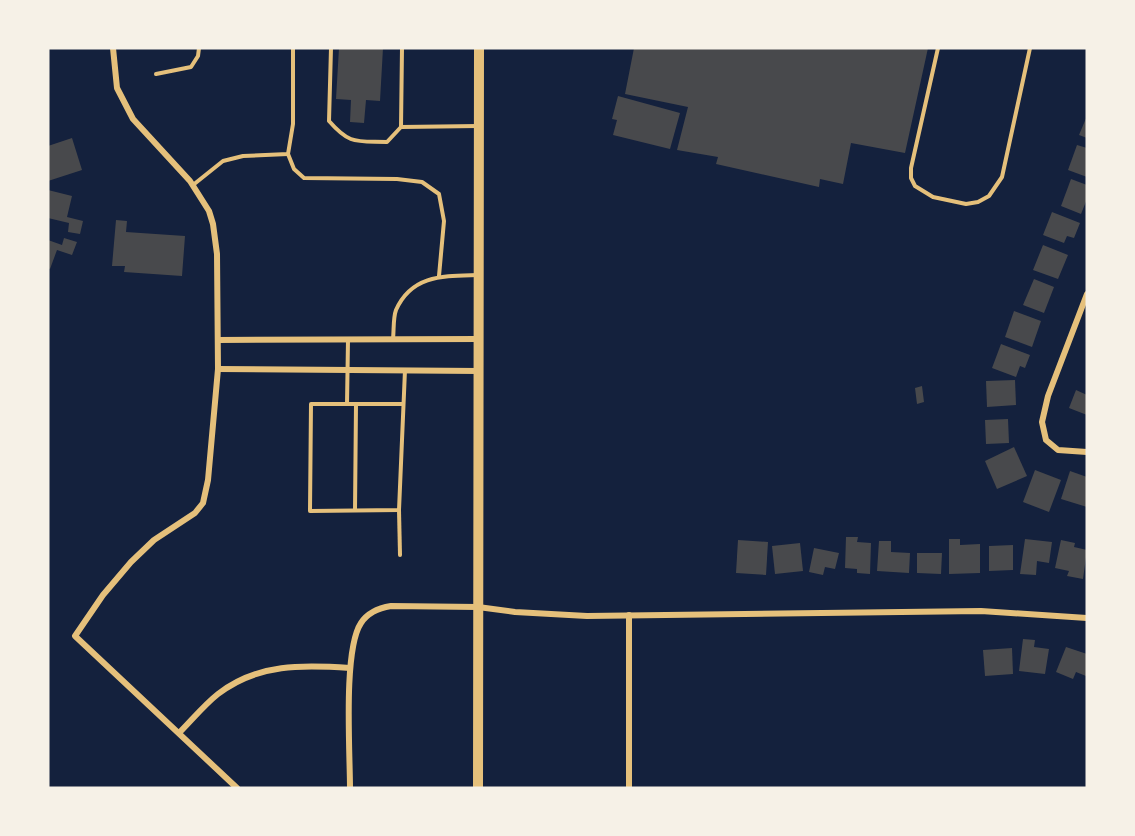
<svg xmlns="http://www.w3.org/2000/svg" width="1135" height="836" font-family="'Titillium Web',sans-serif">
<style>
.building{fill:#48494c}
.lines{fill:none;stroke-linecap:round;stroke-linejoin:round}
.service{stroke:#e5c07b;stroke-width:4}
.minor{stroke:#e5c07b;stroke-width:6}
.secondary{stroke:#e5c07b;stroke-width:10}
</style>
<rect width="100%" height="100%" fill="#14213d"/>
<g class="building">
<polygon points="339,48 383,48 380,101 366,100 364,123 350,122 351,100 336,99"/>
<polygon points="634,48 928,48 905,153 851,143 843,184 820,179 819,187 716,164 718,157 677,150 688,107 625,94"/>
<polygon points="618,96 680,113 670,149 613,135 617,120 612,119"/>
<polygon points="1087,116 1087,138 1079,135"/>
<polygon points="72,138 82,170 48,181 48,146"/>
<polygon points="1077,145 1087,148 1087,177 1068,170"/>
<polygon points="1071,179 1087,185 1087,199 1081,214 1061,206"/>
<polygon points="48,190 72,196 67,217 83,221 80,234 68,232 69,223 48,218"/>
<polygon points="1052,212 1080,223 1074,238 1067,236 1064,243 1043,235"/>
<polygon points="116,220 127,221 126,232 185,236 182,276 124,272 125,266 112,266"/>
<polygon points="64,238 77,242 72,255 57,250 50,269 48,268 48,240 62,245"/>
<polygon points="1043,245 1068,255 1058,279 1033,270"/>
<polygon points="1034,279 1054,287 1044,313 1023,305"/>
<polygon points="1014,311 1041,321 1032,347 1005,337"/>
<polygon points="1001,344 1030,355 1025,368 1020,366 1016,377 992,368"/>
<polygon points="1015,380 1016,405 987,407 986,381"/>
<polygon points="922,386 924,402 917,404 915,388"/>
<polygon points="1076,390 1087,395 1087,415 1069,408"/>
<polygon points="1008,419 1009,443 986,444 985,420"/>
<polygon points="1014,447 1027,476 997,489 985,461"/>
<polygon points="1035,470 1061,480 1049,512 1023,502"/>
<polygon points="1070,471 1087,477 1087,507 1061,499"/>
<polygon points="846,537 858,537 857,542 871,543 870,574 857,573 857,569 845,568"/>
<polygon points="949,539 960,539 960,545 980,544 980,573 949,574"/>
<polygon points="1025,539 1052,542 1049,563 1037,561 1036,575 1020,574"/>
<polygon points="738,540 768,542 766,575 736,573"/>
<polygon points="1061,540 1075,543 1074,547 1087,550 1083,579 1067,576 1069,571 1055,568"/>
<polygon points="879,541 891,541 891,552 910,553 909,573 877,571"/>
<polygon points="800,543 803,571 775,574 772,546"/>
<polygon points="1013,545 1013,570 989,571 989,546"/>
<polygon points="814,548 839,553 835,569 825,567 823,575 809,572"/>
<polygon points="917,553 942,553 941,574 917,573"/>
<polygon points="1023,639 1035,640 1034,647 1049,649 1045,674 1019,671"/>
<polygon points="1066,647 1087,654 1086,676 1076,672 1073,679 1056,672"/>
<polygon points="1012,648 1013,674 985,676 983,650"/>
</g>
<g class="lines">
<g class="service">
<path d="M331 48 329 121C350 145 356 141 387 142L401 127"/>
<polyline points="402,48 401,127 478,126"/>
<polyline points="938,48 911,168 911,178 915,186 933,197 966,204 978,202 989,196 1002,177 1030,48"/>
<polyline points="156,74 191,67 198,56 199,48"/>
<polyline points="288,154 294,169 304,178 397,179 422,182 439,194 444,221 439,276"/>
<polyline points="193,185 223,161 243,156 288,154 293,124 293,48"/>
<path d="M393 339C394 330 393 318 396 310 412 274 445 276 478 275"/>
<polyline points="348,340 347,404 311,404 310,511 399,510 405,370"/>
<polyline points="347,404 403,404"/>
<polyline points="355,510 356,404"/>
<polyline points="399,510 400,555"/>
</g>
<g class="minor">
<polyline points="113,48 117,88 133,119 190,181 209,211 213,224 217,254 218,369 208,480 203,503 195,513 154,540 131,562 103,595 75,636 237,788"/>
<polyline points="1087,294 1048,396 1042,422 1046,440 1058,450 1087,452"/>
<polyline points="218,340 479,339"/>
<polyline points="218,369 479,371"/>
<polyline points="629,615 629,788"/>
<path d="M179 733C192 720 204 705 218 694 258 663 303 665 350 668"/>
<path d="M350 788C350 752 343 650 361 623 368 612 379 608 391 606L478 607 515 612 587 616 981 611 1087 618"/>
</g>
<polyline class="secondary" points="478,788 479,48"/>
</g>
<rect width="1135" height="836" fill="none" stroke="#f6f1e7" stroke-width="99"/>
</svg>
